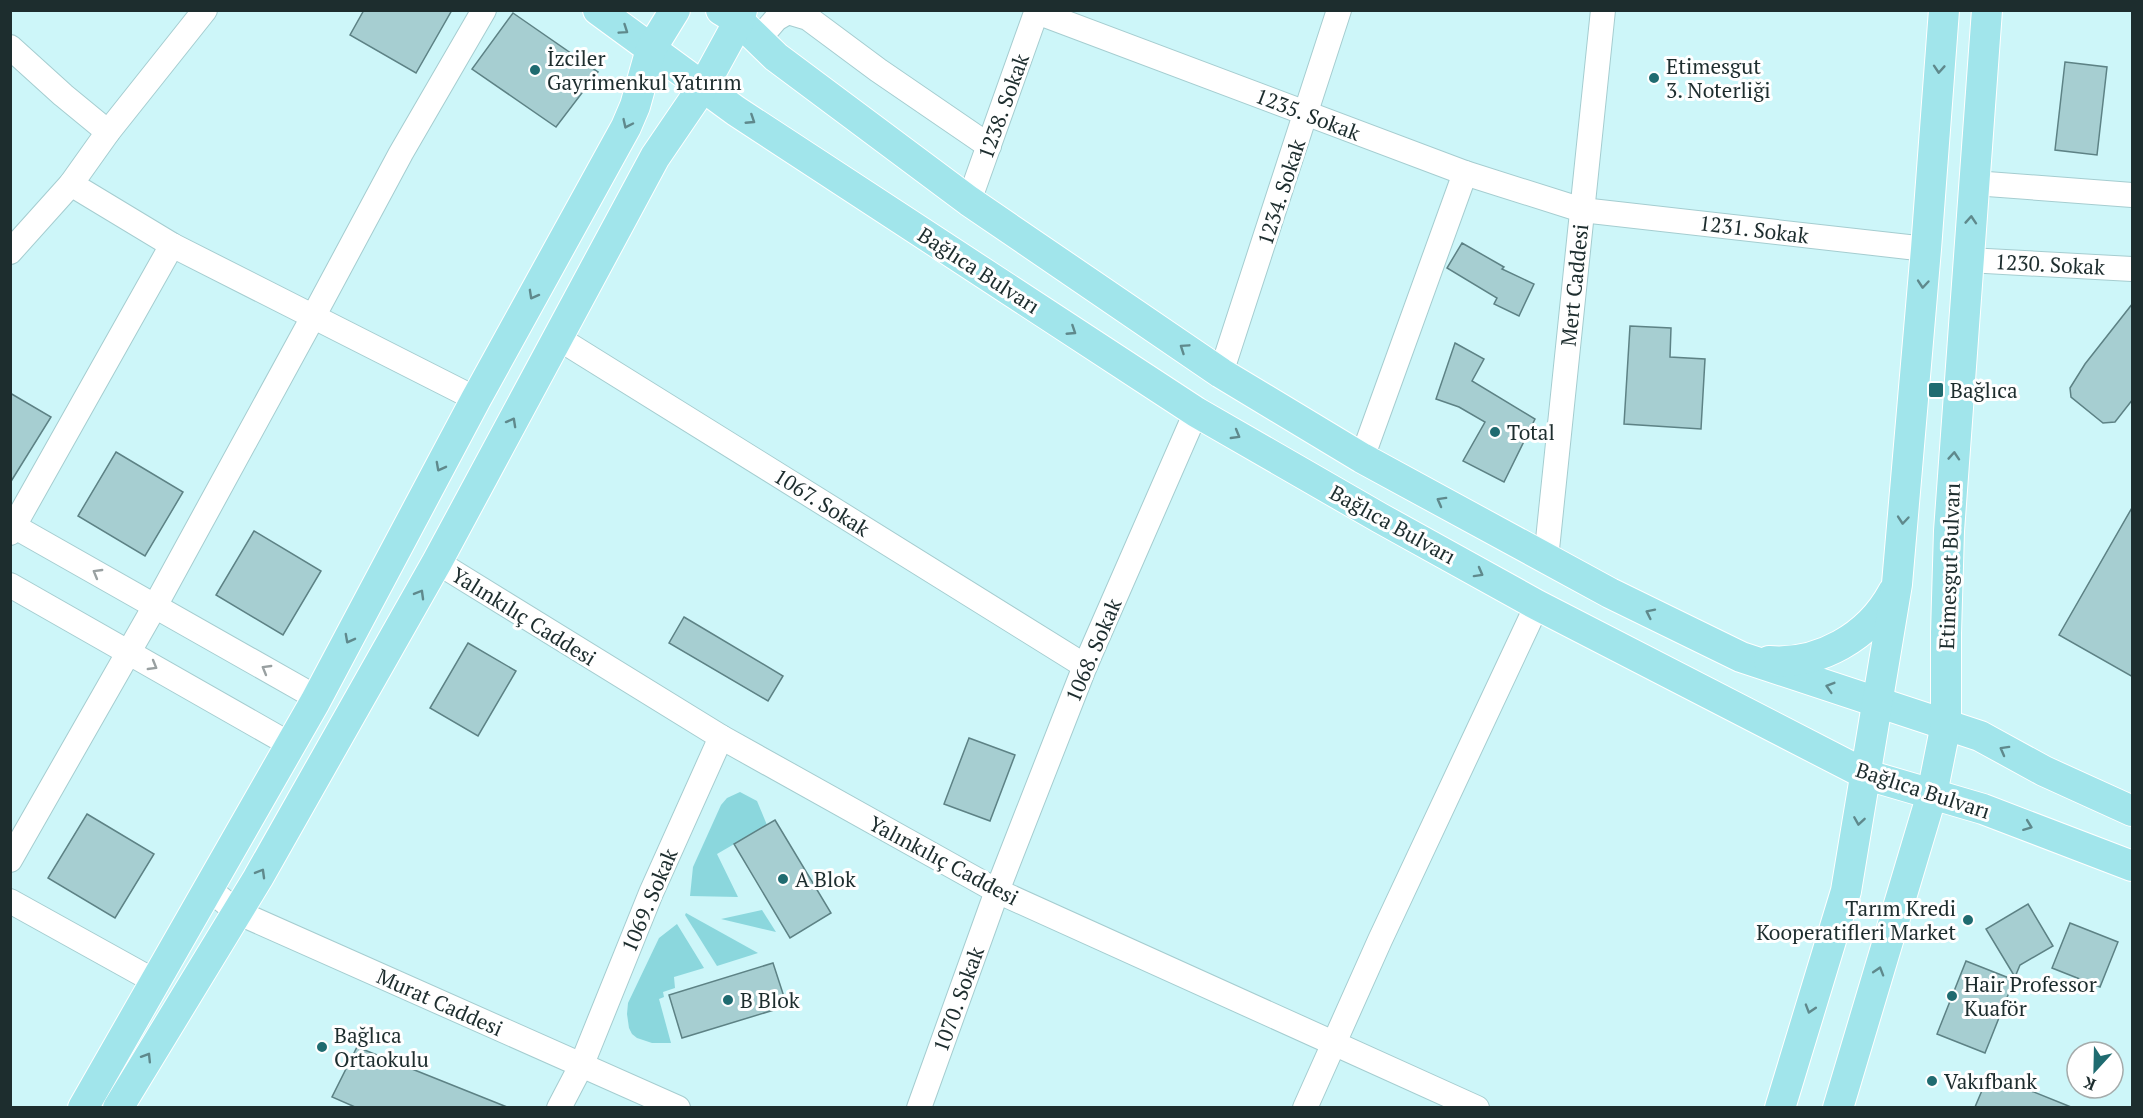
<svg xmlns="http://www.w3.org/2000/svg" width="2143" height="1118" font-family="'PT Serif',serif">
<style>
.green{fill:#8bd7dd}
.building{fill:#a6ced1;stroke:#5d8285;stroke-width:1.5}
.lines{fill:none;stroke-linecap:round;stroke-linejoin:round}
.minor-casing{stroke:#a5cdd0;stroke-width:26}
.major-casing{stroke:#fff;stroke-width:32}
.minor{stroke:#fff;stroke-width:24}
.major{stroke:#a1e5eb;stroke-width:30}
.oneway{stroke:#5f898c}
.oneway2{stroke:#99a0a1}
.poi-dot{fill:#1f6b70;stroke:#fff;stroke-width:2}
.labels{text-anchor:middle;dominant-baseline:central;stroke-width:6;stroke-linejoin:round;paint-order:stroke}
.poi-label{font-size:21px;fill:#1d2d2e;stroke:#fff;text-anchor:start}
.street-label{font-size:21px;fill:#1d2d2e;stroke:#fff}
</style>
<rect width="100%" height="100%" fill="#cdf6f9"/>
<g class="green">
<polygon points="740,792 757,801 767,825 717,854 738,897 690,896 693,867 721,805 727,798"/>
<polygon points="762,910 776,932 721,919"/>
<polygon points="686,913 758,953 717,966 685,915"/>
<polygon points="677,924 704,968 674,977 675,988 663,992 664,997 659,999 671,1043 652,1043 637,1038 632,1034 629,1028 627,1014 628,1003 659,938"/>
</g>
<g class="building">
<polygon points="364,10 452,10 416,73 350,35"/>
<polygon points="513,13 598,72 556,127 472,69"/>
<polygon points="2065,62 2107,67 2097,155 2055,150"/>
<polygon points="1462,243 1504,267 1502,269 1534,284 1519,316 1494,304 1497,298 1447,268"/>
<polygon points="2133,303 2133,399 2115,422 2103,423 2071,397 2070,388 2085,364"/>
<polygon points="1630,326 1671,328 1670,357 1705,359 1701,429 1624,424"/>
<polygon points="1455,343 1484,359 1472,381 1535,419 1504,482 1463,461 1485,422 1459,407 1436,399"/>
<polygon points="10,393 51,417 10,483"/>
<polygon points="116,452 183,492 145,556 78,516"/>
<polygon points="2133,506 2133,677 2059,635"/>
<polygon points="254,531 321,571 283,635 216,595"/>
<polygon points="684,617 783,676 768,701 669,643"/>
<polygon points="468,643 516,671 478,736 430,708"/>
<polygon points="969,738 1015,755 990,821 944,804"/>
<polygon points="87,814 154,854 115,918 48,878"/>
<polygon points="775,820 831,913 790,938 734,844"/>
<polygon points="2028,904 2053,946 2020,965 2015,977 1986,929"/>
<polygon points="2070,923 2118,942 2100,987 2052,968"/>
<polygon points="1966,961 2014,980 1985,1053 1937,1034"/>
<polygon points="773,963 787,1006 682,1038 669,995"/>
<polygon points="357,1047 507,1107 355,1107 332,1097"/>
<polygon points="1989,1074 2071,1107 1975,1107"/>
</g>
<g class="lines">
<defs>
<g id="minor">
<polyline points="1037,12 1465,173 1582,210 1926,249"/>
<polyline points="758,40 776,19 788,12 808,18 878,70 989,146"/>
<polyline points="10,47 63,95 108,132"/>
<polyline points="1974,183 2132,195"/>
<polyline points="71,184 172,245 476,399"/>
<polyline points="969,201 1037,10"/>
<polyline points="10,252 71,184 108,132 205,10"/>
<polyline points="1968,260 2132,269"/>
<polyline points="558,338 1085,666"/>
<polyline points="1221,373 1339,10"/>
<polyline points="1362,458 1465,173"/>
<polyline points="10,524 317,698"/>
<polyline points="10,533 172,245"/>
<polyline points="1546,559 1603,10"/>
<polyline points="437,562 721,737 997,891 1477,1108"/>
<polyline points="10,585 291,745"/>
<polyline points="10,860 155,606 313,317 401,153 484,10"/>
<polyline points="208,888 237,912 678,1108"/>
<polyline points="10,901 156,982"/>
<polyline points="559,1108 582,1064 651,893 721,737"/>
<polyline points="919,1108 997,891 1085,666 1196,412"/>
<polyline points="1305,1108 1380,940 1537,605"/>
</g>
<g id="major">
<polyline points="598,10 736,111 1196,412 1380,518 1537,605 1867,775 1983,809 2132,866"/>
<polyline points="721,10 739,21 776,57 969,201 1221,373 1362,458 1610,593 1741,657 1980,736 2044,771 2132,811"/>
<path d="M1769 661C1819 665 1869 637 1893 592"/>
<polyline points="83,1108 315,702 476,399 626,127 635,106 651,49 675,10"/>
<polyline points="118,1108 258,878 437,562 655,157 704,85 739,21 742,10"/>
<polyline points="1780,1108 1846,891 1897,584 1926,249 1944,10"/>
<polyline points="1838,1108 1932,794 1946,724 1946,633 1949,531 1987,10"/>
</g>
</defs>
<use href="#minor" class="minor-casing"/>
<use href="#major" class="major-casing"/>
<use href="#minor" class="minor"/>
<use href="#major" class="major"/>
</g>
<defs><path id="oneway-chevron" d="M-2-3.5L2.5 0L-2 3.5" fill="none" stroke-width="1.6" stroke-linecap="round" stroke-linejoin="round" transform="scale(1.5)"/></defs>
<g class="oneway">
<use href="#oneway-chevron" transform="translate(624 30) rotate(34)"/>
<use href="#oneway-chevron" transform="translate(1939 69) rotate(94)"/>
<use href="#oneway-chevron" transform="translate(751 120) rotate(33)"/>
<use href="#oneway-chevron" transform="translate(627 124) rotate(115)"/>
<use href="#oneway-chevron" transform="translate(1971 220) rotate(-86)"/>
<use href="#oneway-chevron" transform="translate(1923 284) rotate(95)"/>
<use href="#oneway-chevron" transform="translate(533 295) rotate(119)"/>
<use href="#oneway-chevron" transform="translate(1072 331) rotate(33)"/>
<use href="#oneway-chevron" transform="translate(1184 348) rotate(-146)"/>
<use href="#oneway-chevron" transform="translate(512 422) rotate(-61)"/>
<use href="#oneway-chevron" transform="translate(1236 435) rotate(30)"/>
<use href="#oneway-chevron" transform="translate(1954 456) rotate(-86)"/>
<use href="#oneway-chevron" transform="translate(440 467) rotate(118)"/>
<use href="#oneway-chevron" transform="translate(1441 501) rotate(-151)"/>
<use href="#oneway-chevron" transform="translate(1903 520) rotate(95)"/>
<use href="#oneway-chevron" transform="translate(1479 573) rotate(29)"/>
<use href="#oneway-chevron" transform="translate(420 594) rotate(-60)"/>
<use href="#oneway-chevron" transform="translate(1650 613) rotate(-154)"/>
<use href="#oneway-chevron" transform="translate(349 639) rotate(118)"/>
<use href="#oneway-chevron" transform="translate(1830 687) rotate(-163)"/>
<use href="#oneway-chevron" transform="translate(2004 750) rotate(-151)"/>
<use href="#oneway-chevron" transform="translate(1859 821) rotate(99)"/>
<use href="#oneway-chevron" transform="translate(2028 826) rotate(21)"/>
<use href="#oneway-chevron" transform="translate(261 873) rotate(-60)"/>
<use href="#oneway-chevron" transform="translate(1879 971) rotate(-73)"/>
<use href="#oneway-chevron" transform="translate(1810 1009) rotate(107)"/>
<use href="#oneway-chevron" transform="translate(147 1057) rotate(-58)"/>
</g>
<g class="oneway2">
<use href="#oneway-chevron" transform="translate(97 573) rotate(-150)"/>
<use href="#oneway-chevron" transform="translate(153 666) rotate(30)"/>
<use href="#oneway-chevron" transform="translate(266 669) rotate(-150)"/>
</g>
<g class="poi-dot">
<circle cx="535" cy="70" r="6"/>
<circle cx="1654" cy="78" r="6"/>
<rect x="1928" y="382" width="16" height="16" rx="3"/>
<circle cx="1495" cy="432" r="6"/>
<circle cx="783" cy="879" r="6"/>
<circle cx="1968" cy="920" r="6"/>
<circle cx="1952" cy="996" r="6"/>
<circle cx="728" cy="1000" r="6"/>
<circle cx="322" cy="1047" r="6"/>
<circle cx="1932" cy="1081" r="6"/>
</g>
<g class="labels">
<g class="poi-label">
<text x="547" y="58">İzciler<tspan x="547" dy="24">Gayrimenkul Yatırım</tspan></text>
<text x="1666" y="66">Etimesgut<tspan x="1666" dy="24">3. Noterliği</tspan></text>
<text x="1950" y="390">Bağlıca</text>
<text x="1507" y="432">Total</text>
<text x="795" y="879">A Blok</text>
<text x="1956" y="908" text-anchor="end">Tarım Kredi<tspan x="1956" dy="24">Kooperatifleri Market</tspan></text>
<text x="1964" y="984">Hair Professor<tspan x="1964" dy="24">Kuaför</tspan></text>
<text x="740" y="1000">B Blok</text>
<text x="334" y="1035">Bağlıca<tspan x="334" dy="24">Ortaokulu</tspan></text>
<text x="1944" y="1081">Vakıfbank</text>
</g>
<g class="street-label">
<text transform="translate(1003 106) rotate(-70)">1238. Sokak</text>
<text transform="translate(1308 114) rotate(21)">1235. Sokak</text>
<text transform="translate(1281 192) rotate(-72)">1234. Sokak</text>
<text transform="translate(1754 229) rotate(7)">1231. Sokak</text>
<text transform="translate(2050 264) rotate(3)">1230. Sokak</text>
<text transform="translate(979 270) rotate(33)">Bağlıca Bulvarı</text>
<text transform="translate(1574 285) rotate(-84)">Mert Caddesi</text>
<text transform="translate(822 502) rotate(32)">1067. Sokak</text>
<text transform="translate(1393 524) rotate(29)">Bağlıca Bulvarı</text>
<text transform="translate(1949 566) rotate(-88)">Etimesgut Bulvarı</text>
<text transform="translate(524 616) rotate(32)">Yalınkılıç Caddesi</text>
<text transform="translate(1093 650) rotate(-67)">1068. Sokak</text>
<text transform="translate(1923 790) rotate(18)">Bağlıca Bulvarı</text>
<text transform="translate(944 860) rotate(28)">Yalınkılıç Caddesi</text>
<text transform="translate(649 900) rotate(-67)">1069. Sokak</text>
<text transform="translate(958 999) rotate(-70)">1070. Sokak</text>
<text transform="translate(440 1002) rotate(24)">Murat Caddesi</text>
</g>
</g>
<rect width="2143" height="1118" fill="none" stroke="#1d2d2e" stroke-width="24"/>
<g transform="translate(2095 1070) rotate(202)"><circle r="28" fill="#ffffff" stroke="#a5abab" stroke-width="1.5"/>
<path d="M0-4.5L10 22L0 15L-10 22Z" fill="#1f6b70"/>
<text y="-9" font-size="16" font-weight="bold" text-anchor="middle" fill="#1d2d2e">K</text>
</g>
</svg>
